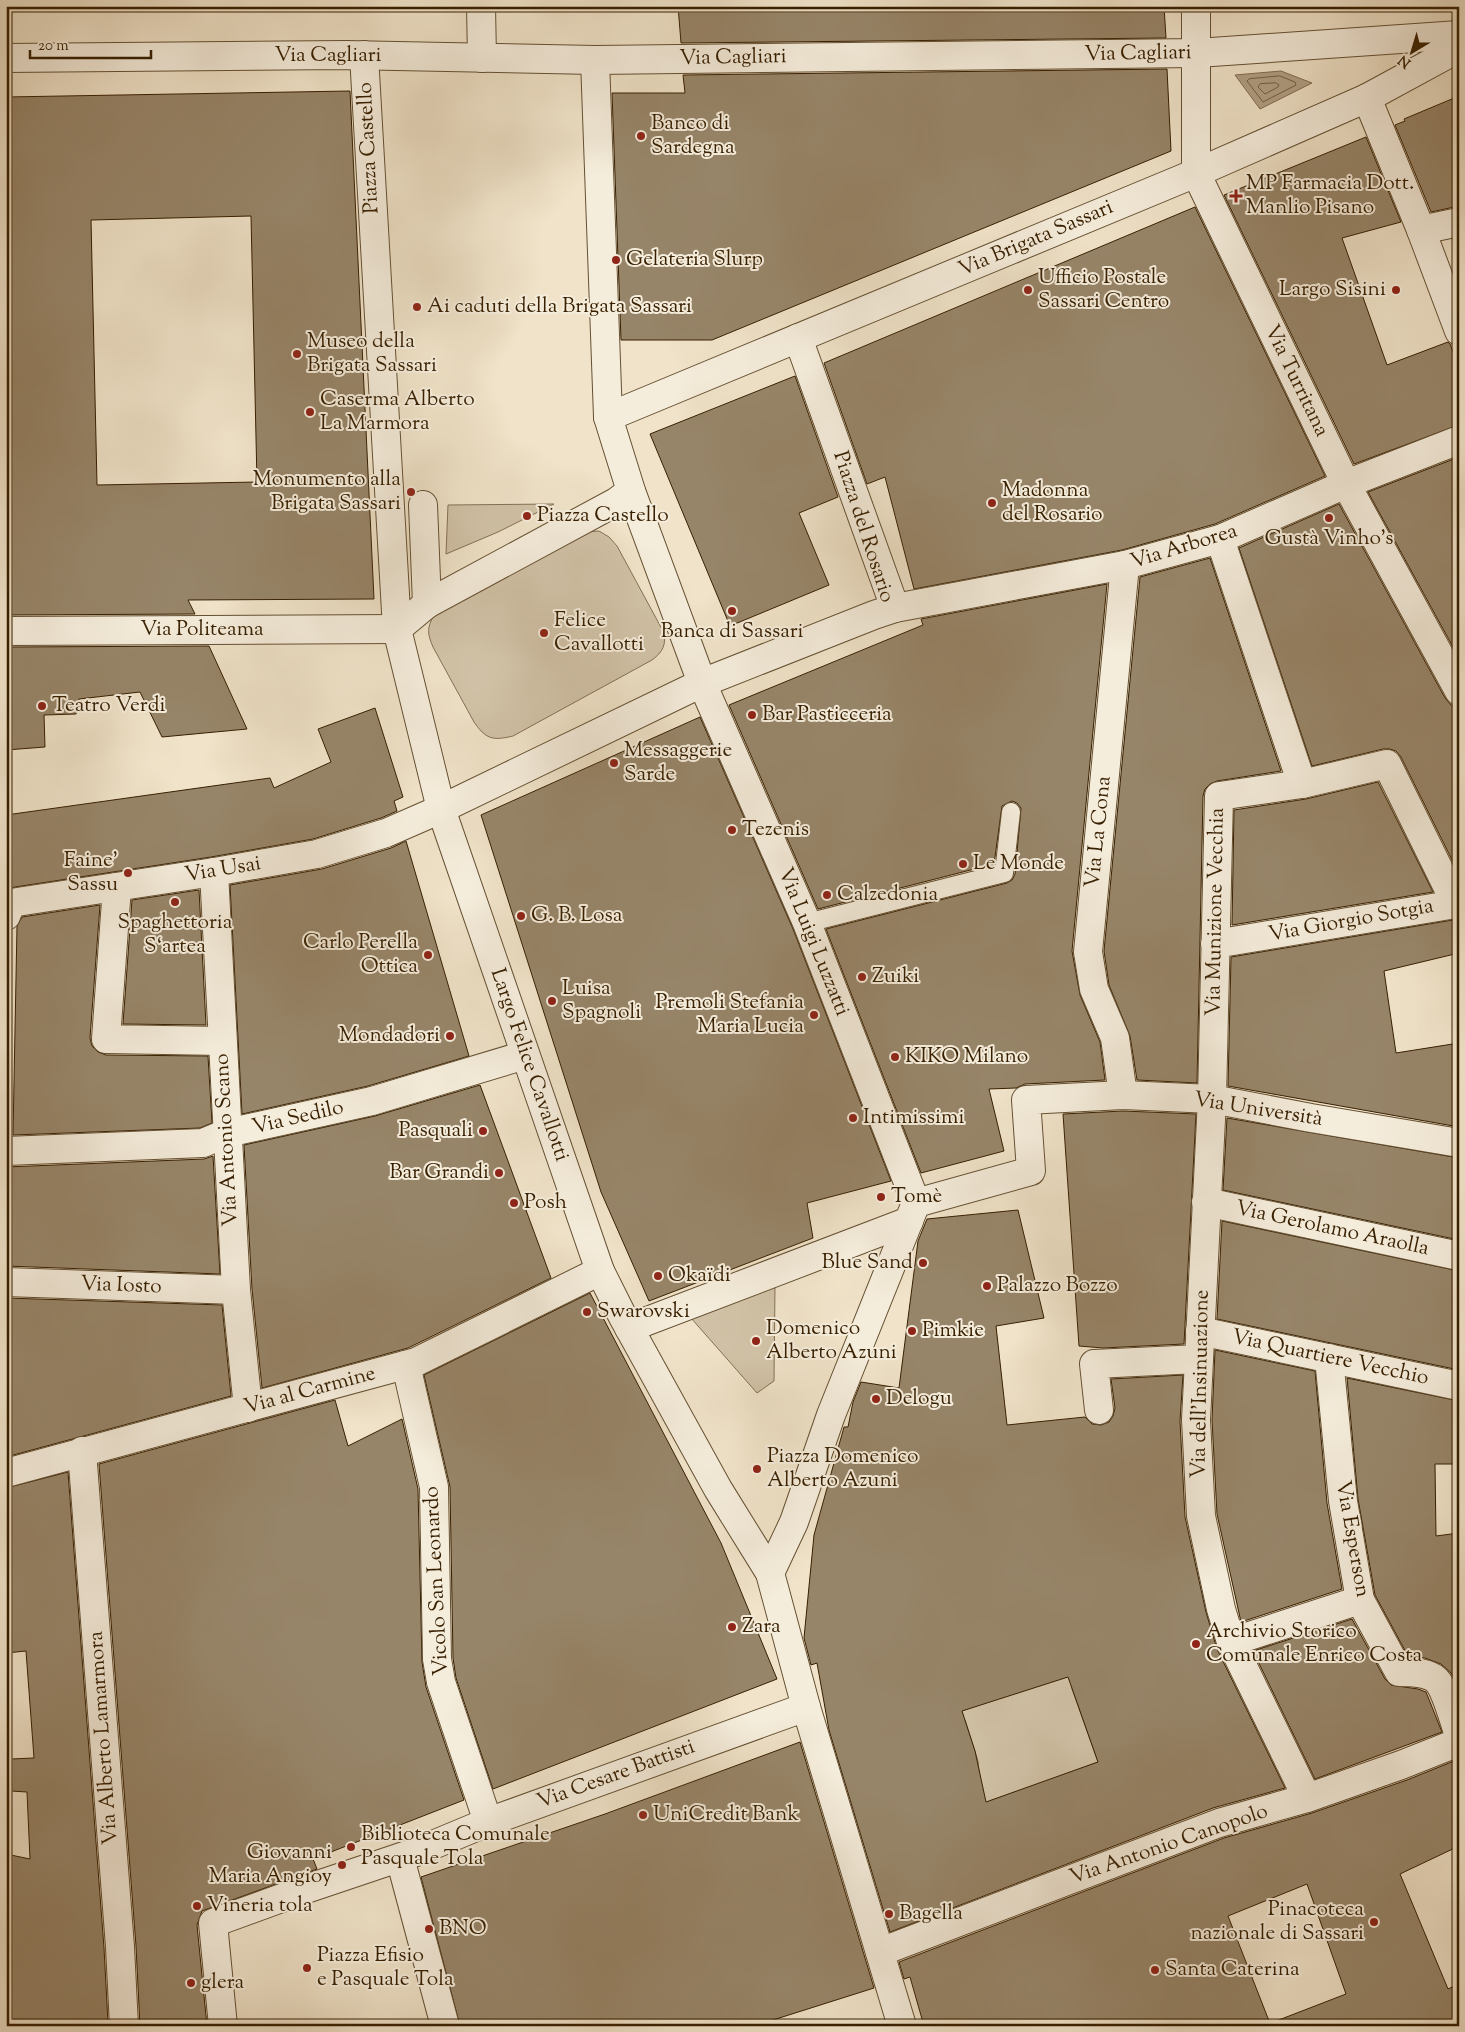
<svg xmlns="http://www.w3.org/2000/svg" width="1465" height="2032" font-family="'Sorts Mill Goudy',serif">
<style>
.green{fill:#d1c2a7;stroke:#847054}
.water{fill:#b1a085;stroke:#806c50}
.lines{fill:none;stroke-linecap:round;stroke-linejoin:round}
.shore{stroke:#746042;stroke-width:1}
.building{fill:#978569;stroke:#371f00;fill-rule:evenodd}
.lane-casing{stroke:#655032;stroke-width:20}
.street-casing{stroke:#655032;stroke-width:30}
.lane{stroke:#f5eddc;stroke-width:18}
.street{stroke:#f5eddc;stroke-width:28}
.poi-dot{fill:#8f2418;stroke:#f5eddc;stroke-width:2}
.labels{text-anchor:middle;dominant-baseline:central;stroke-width:4;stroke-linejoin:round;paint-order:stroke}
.street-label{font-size:21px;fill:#371f00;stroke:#f5eddc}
.poi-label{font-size:21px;fill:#371f00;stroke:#f5eddc;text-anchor:start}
</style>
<rect width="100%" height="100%" fill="#f0e3c9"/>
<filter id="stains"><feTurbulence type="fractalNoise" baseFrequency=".004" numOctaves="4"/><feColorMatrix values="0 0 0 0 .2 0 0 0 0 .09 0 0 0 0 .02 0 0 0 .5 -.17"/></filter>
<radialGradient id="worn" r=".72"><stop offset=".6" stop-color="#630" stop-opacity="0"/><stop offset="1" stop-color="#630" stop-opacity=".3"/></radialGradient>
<g class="green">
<polygon points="554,504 498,532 446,554 448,505"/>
<path d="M599 531 609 537 617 546 663 631C667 644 663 652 652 660L513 736C492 741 486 739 474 722L433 647C427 633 427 628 434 615L586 532Z"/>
<polygon points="775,1286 774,1381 757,1393 691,1318"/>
<polygon points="1073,1675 1072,1689 1098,1762 982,1804 978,1761 965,1720 957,1722 953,1706"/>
</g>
<polygon class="water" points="1281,71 1312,83 1260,109 1235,75"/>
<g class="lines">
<g class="shore">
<polygon points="1280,76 1295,82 1296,85 1263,102 1247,81 1249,79"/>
<polygon points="1276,83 1279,85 1278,87 1265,94 1258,87 1260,84"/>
</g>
</g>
<g class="building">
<polygon points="678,6 1164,6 1166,38 681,43"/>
<polygon points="1167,69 1171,151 712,340 621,340 612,93 685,93 683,75"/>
<path d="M350 91 374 599 188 600 195 614 6 615V97ZM251 216 257 482 97 485 91 220Z"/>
<polygon points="1459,96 1459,206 1431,212 1395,125 1405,121 1404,119"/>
<polygon points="1366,137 1401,222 1342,238 1387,365 1448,342 1450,344 1459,367 1459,425 1354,464 1224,195"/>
<polygon points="1195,207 1325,476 1215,524 1122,550 914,589 885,477 867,484 824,363"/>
<polygon points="795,376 838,497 799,513 829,585 730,626 650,434"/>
<polygon points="1459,457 1459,658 1368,492"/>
<polygon points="1339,504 1445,698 1451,705 1459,707 1459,874 1401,757 1396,751 1390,749 1383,749 1312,766 1239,548"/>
<polygon points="1210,558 1281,771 1217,781 1210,784 1205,789 1203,796 1197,1083 1137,1080 1130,1036 1109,985 1104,951 1140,577"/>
<polygon points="1107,584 1072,951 1080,995 1100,1042 1105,1080 1025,1084 1016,1088 989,1089 1004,1151 921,1173 826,929 1007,883 1012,880 1015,874 1021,808 1017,803 1012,801 1002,806 994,864 818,909 729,705 923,625 921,619"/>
<polygon points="209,646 247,729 162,737 140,692 79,699 76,714 44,715 45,747 6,750 6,647"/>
<polygon points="375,708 403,797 394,801 397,811 381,818 313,839 211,857 15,887 6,890 6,815 270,778 274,788 331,762 318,729"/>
<polygon points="700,717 793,929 891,1181 807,1203 813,1238 649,1301 601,1192 481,815"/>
<polygon points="1378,782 1433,892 1232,925 1234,810 1306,799"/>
<polygon points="406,841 469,1056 368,1086 242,1114 230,885 322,869 391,848"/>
<polygon points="199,890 206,1025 123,1024 132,900"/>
<polygon points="100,905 90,1038 92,1046 98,1052 106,1055 208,1056 212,1123 200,1128 13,1135 17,926 22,917"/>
<polygon points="1459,919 1459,953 1384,971 1396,1053 1459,1043 1459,1127 1228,1086 1231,957"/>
<polygon points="480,1085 551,1278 408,1348 262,1388 252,1289 244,1145 375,1116"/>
<polygon points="1123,1111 1196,1114 1184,1344 1103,1348 1079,1346 1063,1114"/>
<polygon points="1227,1118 1459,1158 1459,1240 1223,1190"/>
<polygon points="213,1156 220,1274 6,1266 6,1167 204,1159"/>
<path d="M1018 1210 1044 1318 996 1326 1007 1425 1085 1417 1092 1424 1101 1425 1109 1422 1113 1416 1115 1408 1111 1379 1183 1375 1180 1421 1185 1517 1206 1612 1217 1649 1285 1788 1213 1808 890 1932 829 1730 817 1663 811 1665 804 1638 814 1535 844 1427H848L853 1402 861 1382 899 1388 918 1241 927 1219ZM1068 1677 1098 1762 986 1802 975 1751 962 1711Z"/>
<polygon points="1222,1221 1459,1271 1459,1370 1217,1319"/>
<polygon points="590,1293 721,1543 777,1679 493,1789 456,1678 453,1658 450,1487 424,1375"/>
<polygon points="6,1298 222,1305 231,1396 6,1457"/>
<polygon points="1215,1350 1315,1371 1327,1503 1342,1589 1241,1622 1217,1514 1212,1420"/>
<polygon points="1347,1378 1459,1401 1459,1464 1435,1464 1436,1536 1459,1533 1459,1687 1451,1673 1441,1664 1425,1658 1408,1656 1375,1595 1358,1499"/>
<polygon points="335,1400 348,1446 402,1419 418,1489 422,1662 426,1687 464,1800 313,1859 317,1869 202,1911 197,1925 207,2026 140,2026 136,1946 99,1464"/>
<polygon points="68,1472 104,1948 108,2023 74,2026 6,2026 6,1854 30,1859 27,1792 11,1791 11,1759 34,1758 26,1651 6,1653 6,1488"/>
<polygon points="1352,1619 1385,1679 1391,1685 1418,1689 1426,1692 1442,1732 1315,1779 1253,1651"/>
<polygon points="800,1742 874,1988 754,2026 460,2026 421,1877 605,1814"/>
<polygon points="1459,1759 1459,1846 1400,1874 1448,1989 1459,1984 1459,2026 1272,2026 1271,2023 1346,1994 1307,1884 1228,1916 1271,2026 924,2026 910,1977 904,1979 899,1962 1224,1838 1312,1813 1407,1780"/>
</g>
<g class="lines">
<defs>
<polyline id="lane" points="807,923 1004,873 1011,812"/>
<g id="street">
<polyline points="481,6 482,58"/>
<polyline points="1196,6 1196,173 1346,484 1459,691"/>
<polyline points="364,55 397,629 441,809 600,1271 623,1317 718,1489 770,1573 806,1707 902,2026"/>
<polyline points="6,58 346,55 595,60 1197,53 1459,35"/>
<polyline points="595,60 608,417 631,491 702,683 807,923 916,1203"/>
<polyline points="1367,98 1421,230 1459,331"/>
<polyline points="1421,230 1459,222"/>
<polyline points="798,338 895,608"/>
<polyline points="608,417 1196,173 1367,98 1459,48"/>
<polyline points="423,505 427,604"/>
<polyline points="1220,539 1302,784"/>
<polyline points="397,629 427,604 616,502 631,491"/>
<polyline points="6,631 397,629"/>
<polyline points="214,872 236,1290 248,1408"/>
<polyline points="117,887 106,1039 222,1041"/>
<polyline points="6,916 10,906 17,902 214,872 317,854 386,833 441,809 702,683 874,615 895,608 1125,565 1220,539 1346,484 1459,440"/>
<polyline points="1215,944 1456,904 1387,764 1302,784 1219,796 1212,1099 1196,1420 1201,1516 1221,1609 1231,1642 1307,1798"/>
<polyline points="1123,1095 1115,1038 1094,989 1088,952 1125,565"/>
<polyline points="6,1151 203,1143 227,1133 372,1101 525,1055"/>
<polyline points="1206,1202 1459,1256"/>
<polyline points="916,1203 1031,1171 1026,1100 1123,1095 1212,1099 1311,1118 1459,1143"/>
<polyline points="6,1282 236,1290"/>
<polyline points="629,1328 909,1221"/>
<polyline points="1200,1331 1459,1386"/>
<path d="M1329 1358 1343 1501 1360 1600 1399 1672C1409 1672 1424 1672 1434 1678 1445 1685 1454 1722 1459 1735"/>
<polyline points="406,1365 434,1487 437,1659 441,1682 488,1822"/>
<polyline points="1099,1410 1094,1364 1199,1359"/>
<polyline points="82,1451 120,1947 124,2026"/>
<polyline points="6,1473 416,1362 600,1271"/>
<polyline points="770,1573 794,1522 831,1415 916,1203"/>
<polyline points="1231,1642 1360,1600"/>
<polyline points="400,1858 445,2026"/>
<polyline points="880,1952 1219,1823 1307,1798 1401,1765 1459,1742"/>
<polyline points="223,2026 213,1923 309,1888 416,1852 488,1822 806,1707"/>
</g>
</defs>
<use href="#lane" class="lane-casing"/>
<use href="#street" class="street-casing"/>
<use href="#lane" class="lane"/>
<use href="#street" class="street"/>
</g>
<g class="poi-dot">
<circle cx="641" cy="136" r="5"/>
<path d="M1233.5 188.5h5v5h5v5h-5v5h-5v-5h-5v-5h5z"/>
<circle cx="616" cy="260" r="5"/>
<circle cx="1028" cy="290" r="5"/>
<circle cx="1396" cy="290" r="5"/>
<circle cx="417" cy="307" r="5"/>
<circle cx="297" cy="354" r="5"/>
<circle cx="310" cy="412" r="5"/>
<circle cx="411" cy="492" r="5"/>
<circle cx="992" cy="503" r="5"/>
<circle cx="527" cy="516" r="5"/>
<circle cx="1329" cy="518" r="5"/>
<circle cx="732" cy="611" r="5"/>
<circle cx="544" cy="633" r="5"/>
<circle cx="42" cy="706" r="5"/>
<circle cx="752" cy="715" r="5"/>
<circle cx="614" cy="763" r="5"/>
<circle cx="732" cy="830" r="5"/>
<circle cx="963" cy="864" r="5"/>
<circle cx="128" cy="873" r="5"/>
<circle cx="827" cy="895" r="5"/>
<circle cx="175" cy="902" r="5"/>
<circle cx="521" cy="916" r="5"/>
<circle cx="428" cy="955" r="5"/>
<circle cx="862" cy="977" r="5"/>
<circle cx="552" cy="1001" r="5"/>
<circle cx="814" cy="1015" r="5"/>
<circle cx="450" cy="1036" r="5"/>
<circle cx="895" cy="1057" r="5"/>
<circle cx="853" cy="1118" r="5"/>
<circle cx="483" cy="1131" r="5"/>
<circle cx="499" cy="1173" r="5"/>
<circle cx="881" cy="1197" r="5"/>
<circle cx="514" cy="1203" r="5"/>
<circle cx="923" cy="1263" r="5"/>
<circle cx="658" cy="1276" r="5"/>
<circle cx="987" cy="1286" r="5"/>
<circle cx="587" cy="1312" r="5"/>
<circle cx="912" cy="1331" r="5"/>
<circle cx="756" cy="1341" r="5"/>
<circle cx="876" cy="1399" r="5"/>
<circle cx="757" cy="1469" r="5"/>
<circle cx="732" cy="1627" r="5"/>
<circle cx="1196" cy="1644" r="5"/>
<circle cx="643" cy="1815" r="5"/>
<circle cx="351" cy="1847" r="5"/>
<circle cx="342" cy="1865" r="5"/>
<circle cx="197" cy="1906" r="5"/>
<circle cx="889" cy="1914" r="5"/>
<circle cx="1374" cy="1922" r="5"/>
<circle cx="429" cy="1929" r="5"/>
<circle cx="307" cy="1968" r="5"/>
<circle cx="1155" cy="1970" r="5"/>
<circle cx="191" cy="1983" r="5"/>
</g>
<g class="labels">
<g class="street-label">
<text transform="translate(1138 54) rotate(-1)">Via Cagliari</text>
<text x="328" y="56">Via Cagliari</text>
<text transform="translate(733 58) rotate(-1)">Via Cagliari</text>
<text transform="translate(369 148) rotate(-93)">Piazza Castello</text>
<text transform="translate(1036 239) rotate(-23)">Via Brigata Sassari</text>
<text transform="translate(1296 381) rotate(64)">Via Turritana</text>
<text transform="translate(863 527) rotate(72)">Piazza del Rosario</text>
<text transform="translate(1184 547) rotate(-17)">Via Arborea</text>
<text x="202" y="630">Via Politeama</text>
<text transform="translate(1099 832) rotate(-84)">Via La Cona</text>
<text transform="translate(223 870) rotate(-9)">Via Usai</text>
<text transform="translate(1216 912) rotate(-89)">Via Munizione Vecchia</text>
<text transform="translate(1351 921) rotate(-10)">Via Giorgio Sotgia</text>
<text transform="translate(813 942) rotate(68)">Via Luigi Luzzatti</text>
<text transform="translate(529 1065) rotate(71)">Largo Felice Cavallotti</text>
<text transform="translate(1258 1110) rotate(9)">Via Università</text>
<text transform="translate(298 1118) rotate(-13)">Via Sedilo</text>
<text transform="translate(227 1140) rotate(-93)">Via Antonio Scano</text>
<text transform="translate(1332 1229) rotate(12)">Via Gerolamo Araolla</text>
<text transform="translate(121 1286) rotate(2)">Via Iosto</text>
<text transform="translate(1330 1358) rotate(12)">Via Quartiere Vecchio</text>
<text transform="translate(1201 1384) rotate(-89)">Via dell'Insinuazione</text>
<text transform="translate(310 1391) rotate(-15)">Via al Carmine</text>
<text transform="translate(1352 1539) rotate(80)">Via Esperson</text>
<text transform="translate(437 1581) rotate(-93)">Vicolo San Leonardo</text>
<text transform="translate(104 1738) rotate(-94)">Via Alberto Lamarmora</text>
<text transform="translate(616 1775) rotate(-20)">Via Cesare Battisti</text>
<text transform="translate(1169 1845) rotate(-19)">Via Antonio Canopolo</text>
</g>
<g class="poi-label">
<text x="651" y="124">Banco di<tspan x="651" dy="24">Sardegna</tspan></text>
<text x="1246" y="184">MP Farmacia Dott.<tspan x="1246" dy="24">Manlio Pisano</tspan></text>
<text x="626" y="260">Gelateria Slurp</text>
<text x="1038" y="278">Ufficio Postale<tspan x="1038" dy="24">Sassari Centro</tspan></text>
<text x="1386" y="290" text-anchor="end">Largo Sisini</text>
<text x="427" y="307">Ai caduti della Brigata Sassari</text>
<text x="307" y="342">Museo della<tspan x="307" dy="24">Brigata Sassari</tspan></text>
<text x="320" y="400">Caserma Alberto<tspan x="320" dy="24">La Marmora</tspan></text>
<text x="401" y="480" text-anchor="end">Monumento alla<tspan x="401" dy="24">Brigata Sassari</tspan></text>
<text x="1002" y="491">Madonna<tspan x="1002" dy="24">del Rosario</tspan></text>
<text x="537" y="516">Piazza Castello</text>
<text x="1329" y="539" text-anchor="middle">Gustà Vinho's</text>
<text x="554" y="621">Felice<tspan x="554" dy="24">Cavallotti</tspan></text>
<text x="732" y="632" text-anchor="middle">Banca di Sassari</text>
<text x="52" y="706">Teatro Verdi</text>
<text x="762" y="715">Bar Pasticceria</text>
<text x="624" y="751">Messaggerie<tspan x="624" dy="24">Sarde</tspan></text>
<text x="742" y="830">Tezenis</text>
<text x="118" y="861" text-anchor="end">Faine'<tspan x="118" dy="24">Sassu</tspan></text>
<text x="973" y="864">Le Monde</text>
<text x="837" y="895">Calzedonia</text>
<text x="531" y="916">G. B. Losa</text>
<text x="175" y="923" text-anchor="middle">Spaghettoria<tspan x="175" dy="24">S‘artea</tspan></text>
<text x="418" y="943" text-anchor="end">Carlo Perella<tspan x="418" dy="24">Ottica</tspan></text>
<text x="872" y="977">Zuiki</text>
<text x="562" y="989">Luisa<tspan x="562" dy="24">Spagnoli</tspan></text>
<text x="804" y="1003" text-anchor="end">Premoli Stefania<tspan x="804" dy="24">Maria Lucia</tspan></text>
<text x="440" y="1036" text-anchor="end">Mondadori</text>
<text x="905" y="1057">KIKO Milano</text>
<text x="863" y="1118">Intimissimi</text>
<text x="473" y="1131" text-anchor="end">Pasquali</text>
<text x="489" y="1173" text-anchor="end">Bar Grandi</text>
<text x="891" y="1197">Tomè</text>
<text x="524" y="1203">Posh</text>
<text x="913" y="1263" text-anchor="end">Blue Sand</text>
<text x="668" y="1276">Okaïdi</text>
<text x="997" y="1286">Palazzo Bozzo</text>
<text x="597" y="1312">Swarovski</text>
<text x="766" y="1329">Domenico<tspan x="766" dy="24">Alberto Azuni</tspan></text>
<text x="922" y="1331">Pimkie</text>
<text x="886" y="1399">Delogu</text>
<text x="767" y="1457">Piazza Domenico<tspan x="767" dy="24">Alberto Azuni</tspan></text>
<text x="742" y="1627">Zara</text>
<text x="1206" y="1632">Archivio Storico<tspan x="1206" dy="24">Comunale Enrico Costa</tspan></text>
<text x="653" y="1815">UniCredit Bank</text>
<text x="361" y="1835">Biblioteca Comunale<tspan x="361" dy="24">Pasquale Tola</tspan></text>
<text x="332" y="1853" text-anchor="end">Giovanni<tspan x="332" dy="24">Maria Angioy</tspan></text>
<text x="207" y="1906">Vineria tola</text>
<text x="1364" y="1910" text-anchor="end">Pinacoteca<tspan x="1364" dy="24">nazionale di Sassari</tspan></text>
<text x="899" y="1914">Bagella</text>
<text x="439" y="1929">BNO</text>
<text x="317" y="1956">Piazza Efisio<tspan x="317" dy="24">e Pasquale Tola</tspan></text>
<text x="1165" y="1970">Santa Caterina</text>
<text x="201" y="1983">glera</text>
</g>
</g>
<rect width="1465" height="2032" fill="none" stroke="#f0e3c9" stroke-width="25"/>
<rect x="8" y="8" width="1450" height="2017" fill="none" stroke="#371f00" stroke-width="2.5"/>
<rect x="12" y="12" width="1440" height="2007" fill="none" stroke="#371f00"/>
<g transform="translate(1412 52) rotate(218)" stroke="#f5eddc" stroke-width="4" paint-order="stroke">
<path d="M0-4L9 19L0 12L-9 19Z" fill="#371f00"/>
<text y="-8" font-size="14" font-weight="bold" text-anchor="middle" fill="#371f00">N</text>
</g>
<path d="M30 50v8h121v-8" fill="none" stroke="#371f00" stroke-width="2.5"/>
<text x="38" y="50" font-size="15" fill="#371f00" stroke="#f5eddc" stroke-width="4" paint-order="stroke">20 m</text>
<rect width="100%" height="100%" filter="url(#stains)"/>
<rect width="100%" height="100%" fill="url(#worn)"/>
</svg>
